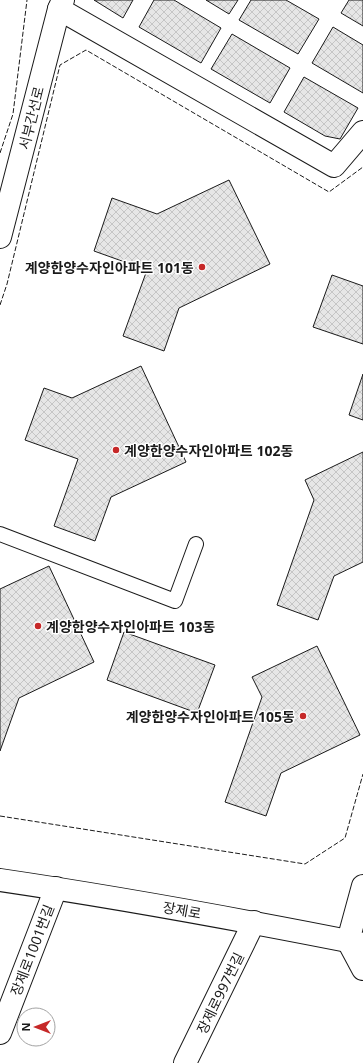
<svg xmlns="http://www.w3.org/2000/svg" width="363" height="1063" font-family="'Noto Sans','Noto Sans KR',sans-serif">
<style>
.building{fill:url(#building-cross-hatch);stroke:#1a1a1a}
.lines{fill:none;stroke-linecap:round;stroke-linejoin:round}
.service-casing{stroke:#1a1a1a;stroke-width:16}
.minor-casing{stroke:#1a1a1a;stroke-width:24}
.secondary-casing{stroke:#1a1a1a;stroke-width:24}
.service{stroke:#fff;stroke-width:14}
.minor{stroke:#fff;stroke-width:22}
.secondary{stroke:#fff;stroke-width:22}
.fence{stroke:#1a1a1a;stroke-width:1;stroke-dasharray:5 2;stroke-linecap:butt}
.poi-dot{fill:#c62828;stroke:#fff;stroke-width:1.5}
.labels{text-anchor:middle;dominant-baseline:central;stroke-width:3;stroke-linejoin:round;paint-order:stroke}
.street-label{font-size:14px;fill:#1a1a1a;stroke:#fff}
.poi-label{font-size:14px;font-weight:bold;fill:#1a1a1a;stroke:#fff;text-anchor:end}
</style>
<defs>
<pattern id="building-cross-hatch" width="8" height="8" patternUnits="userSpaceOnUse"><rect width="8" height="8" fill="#e6e6e6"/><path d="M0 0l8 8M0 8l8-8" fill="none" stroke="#c5c5c5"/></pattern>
</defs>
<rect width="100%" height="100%" fill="#fff"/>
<g class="building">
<polygon points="94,0 133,0 123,18"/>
<polygon points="154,0 174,0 221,28 201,63 139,27"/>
<polygon points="206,0 238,0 229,14"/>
<polygon points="251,0 286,0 319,19 298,54 239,20"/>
<polygon points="349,0 363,0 363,26 341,13"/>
<polygon points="333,27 363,45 363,93 312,63"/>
<polygon points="232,34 290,68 270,103 211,69"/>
<polygon points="304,77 358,108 340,139 325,136 284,112"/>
<polygon points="229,180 270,264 179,308 164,351 123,336 147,270 94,251 112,198 157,214"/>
<polygon points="332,275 363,286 363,344 313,327"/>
<polygon points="141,366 186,462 111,497 95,541 54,526 78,459 25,440 44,388 72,398"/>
<polygon points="363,374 363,420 349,415"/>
<polygon points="363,452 363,562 334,576 318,620 277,605 314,500 305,480"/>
<polygon points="49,566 94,662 19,698 0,751 0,589"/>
<polygon points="124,632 215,665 197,713 107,680"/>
<polygon points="317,646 360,735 281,773 266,816 225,802 262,697 252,677"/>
</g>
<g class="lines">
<defs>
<polyline id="service" points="0,534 175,601 196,544"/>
<g id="minor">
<polyline points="59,9 334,166 363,132"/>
<polyline points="0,237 59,9 63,0"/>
<polyline points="363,886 348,941 363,969"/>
<polyline points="0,1033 56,888"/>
<polyline points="185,1063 254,922"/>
</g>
<path id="secondary" d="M0 880C122 898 242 920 363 944"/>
</defs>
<use href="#service" class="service-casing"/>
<use href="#minor" class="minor-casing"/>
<use href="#secondary" class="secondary-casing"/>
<use href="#service" class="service"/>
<use href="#minor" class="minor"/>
<use href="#secondary" class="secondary"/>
<g class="fence">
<polyline points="0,153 13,114 27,0"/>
<polyline points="0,305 7,284 60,65 86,50 329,192 363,167"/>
<polyline points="0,816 305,864 345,838 363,774"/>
</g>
</g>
<g class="poi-dot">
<circle cx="202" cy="267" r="4"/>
<circle cx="116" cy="450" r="4"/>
<circle cx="38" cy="626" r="4"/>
<circle cx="303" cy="716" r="4"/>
</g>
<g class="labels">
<g class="street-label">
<text transform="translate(31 118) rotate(-76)">서부간선로</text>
<text transform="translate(182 910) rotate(10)">장제로</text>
<text transform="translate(32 950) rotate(-69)">장제로1001번길</text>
<text transform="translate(220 993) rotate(-64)">장제로997번길</text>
</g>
<g class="poi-label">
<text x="194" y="267">계양한양수자인아파트 101동</text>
<text x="124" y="450" text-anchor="start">계양한양수자인아파트 102동</text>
<text x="46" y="626" text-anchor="start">계양한양수자인아파트 103동</text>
<text x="295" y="716">계양한양수자인아파트 105동</text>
</g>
</g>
<g transform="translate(36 1027) rotate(270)"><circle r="19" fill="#ffffff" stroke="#a3a3a3"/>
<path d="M0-3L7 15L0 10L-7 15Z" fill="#c62828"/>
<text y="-6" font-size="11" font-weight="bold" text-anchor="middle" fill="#1a1a1a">N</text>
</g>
</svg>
